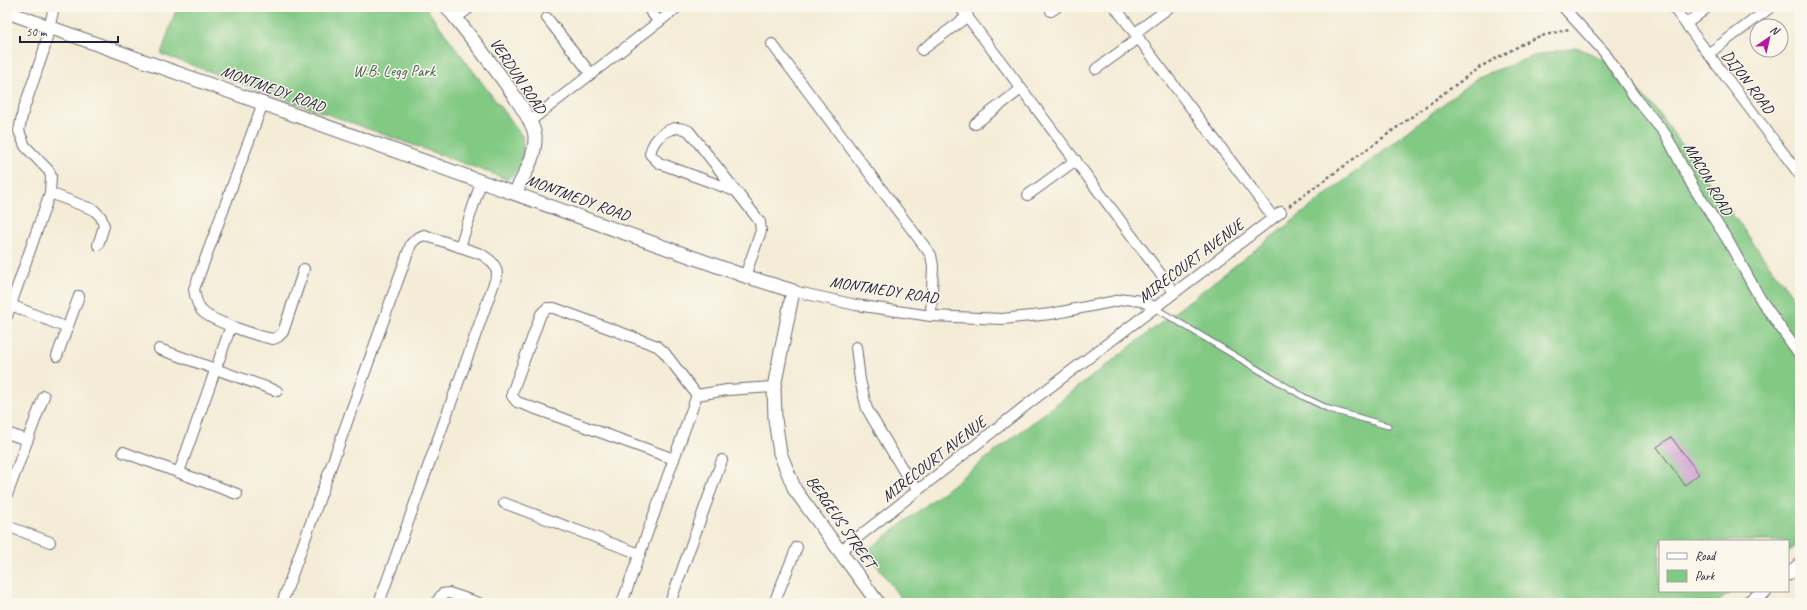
<svg xmlns="http://www.w3.org/2000/svg" width="1807" height="610" font-family="Caveat,sans-serif">
<style>
.green{fill:#82c984;stroke:#527660}
.building{fill:#c897cb}
.lines{fill:none;stroke-linecap:round;stroke-linejoin:round}
.service-casing{stroke:#6c6972;stroke-width:7}
.minor-casing{stroke:#6c6972;stroke-width:12}
.tertiary-casing{stroke:#6c6972;stroke-width:15}
.path{stroke:#6c6972;stroke-width:2.5;stroke-dasharray:3 3;stroke-linecap:butt}
.service{stroke:#fff;stroke-width:5}
.minor{stroke:#fff;stroke-width:10}
.tertiary{stroke:#fff;stroke-width:13}
.labels{text-anchor:middle;dominant-baseline:central;stroke-width:3;stroke-linejoin:round;paint-order:stroke}
.park-label{font-size:16px;fill:#445c55;stroke:#fbf7ec}
.street-label{font-size:16px;fill:#22223b;stroke:#fbf7ec}
</style>
<rect width="100%" height="100%" fill="#fbf7ec"/>
<filter id="ink" filterUnits="userSpaceOnUse"><feTurbulence type="fractalNoise" baseFrequency=".025" numOctaves="2"/><feDisplacementMap in="SourceGraphic" scale="8" xChannelSelector="R" yChannelSelector="G"/><feConvolveMatrix kernelMatrix="1 2 1 2 8 2 1 2 1" color-interpolation-filters="sRGB"/></filter>
<filter id="wash" filterUnits="userSpaceOnUse"><feTurbulence type="fractalNoise" baseFrequency=".012" numOctaves="4" result="noise"/><feDisplacementMap in="SourceGraphic" scale="16" xChannelSelector="R" yChannelSelector="G"/><feGaussianBlur stdDeviation="0.9" result="paint"/><feColorMatrix in="noise" values="0 0 0 0 0 0 0 0 0 0 0 0 0 0 0 0 0 1.4 0 .05"/><feComposite in="paint" operator="in"/></filter>
<g filter="url(#wash)">
<rect width="100%" height="100%" fill="#f4ecd7"/>
<g class="green">
<path d="M177 7H425L522 136C524 158 526 165 507 179L161 54Z"/>
<polygon points="1576,47 1614,64 1657,111 1800,307 1800,543 1788,551 1788,541 1660,541 1660,591 1732,591 1717,603 904,603 867,551 1478,77 1534,56"/>
</g>
<g id="blocks">
<polygon class="building" points="1671,437 1699,474 1685,485 1657,447"/>
</g>
</g>
<g filter="url(#ink)">
<use href="#blocks" fill-opacity="0" stroke="#6c6972" stroke-width="1"/>
<g class="lines">
<defs>
<polyline id="service" points="1155,308 1304,397 1329,409 1388,426"/>
<g id="minor">
<polyline points="647,7 659,22"/>
<polyline points="960,7 1174,292"/>
<polyline points="1115,7 1273,217"/>
<polyline points="1563,7 1604,52 1634,96 1666,135 1692,185 1727,239 1761,300 1800,355"/>
<polyline points="1673,7 1800,175"/>
<polyline points="1051,11 1057,7"/>
<polyline points="456,18 471,7"/>
<polyline points="547,18 591,74"/>
<polyline points="1686,24 1708,7"/>
<polyline points="1135,33 1170,7"/>
<polyline points="772,44 931,255 933,266 931,316"/>
<polyline points="922,50 968,16"/>
<polyline points="1708,54 1771,7"/>
<polyline points="1096,69 1139,38"/>
<path d="M263 103 194 289C195 296 196 303 201 310 210 321 258 336 273 339L278 337 283 332 304 269"/>
<polyline points="530,121 678,7"/>
<polyline points="975,124 1021,89"/>
<path d="M735 191 659 163 650 154C653 137 672 122 689 131L754 214 760 222 761 231 745 276"/>
<polyline points="50,193 94,210 101,217 104,226 98,245"/>
<polyline points="1028,195 1076,160"/>
<polyline points="460,247 481,182"/>
<polyline points="793,291 856,305 931,316 1002,319 1051,314 1126,299 1142,301 1154,307"/>
<polyline points="11,305 67,328"/>
<polyline points="7,316 50,193 51,176 49,171 25,146 19,131 23,111 44,50 54,7"/>
<polyline points="856,347 860,380 867,409 906,475 918,490"/>
<polyline points="159,349 277,391"/>
<polyline points="57,356 79,296"/>
<polyline points="7,433 27,440"/>
<polyline points="123,452 237,494"/>
<polyline points="674,459 517,402 512,396 512,393 541,314 547,308 554,308 657,346 664,352 697,395"/>
<polyline points="179,472 231,326"/>
<polyline points="7,495 44,396"/>
<polyline points="504,503 640,554"/>
<polyline points="7,526 50,542"/>
<polyline points="839,552 1033,400 1281,212"/>
<path d="M282 603 411 244 417 238 424 235 481 254C489 259 497 264 497 275L379 603"/>
<polyline points="436,603 442,594 449,593 479,603"/>
<polyline points="622,603 697,395 727,390 774,387"/>
<polyline points="670,603 722,460"/>
<polyline points="774,603 797,547"/>
</g>
<g id="tertiary">
<path d="M447 7C464 29 534 114 535 136 536 157 524 175 515 193"/>
<polyline points="7,12 745,276 793,291 774,387 775,419 780,453 795,490 878,603"/>
<polyline points="1788,574 1800,565"/>
<polyline points="1748,603 1765,591"/>
</g>
</defs>
<use href="#service" class="service-casing"/>
<use href="#minor" class="minor-casing"/>
<use href="#tertiary" class="tertiary-casing"/>
<polyline class="path" points="1289,206 1480,67 1534,38 1569,29"/>
<use href="#service" class="service"/>
<use href="#minor" class="minor"/>
<use href="#tertiary" class="tertiary"/>
</g>
</g>
<g class="labels">
<g class="park-label">
<text x="394" y="71">W.B. Legg Park</text>
</g>
<g class="street-label">
<text transform="translate(518 76) rotate(56)">VERDUN ROAD</text>
<text transform="translate(1748 82) rotate(53)">DIJON ROAD</text>
<text transform="translate(273 89) rotate(20)">MONTMEDY ROAD</text>
<text transform="translate(1708 179) rotate(60)">MACON ROAD</text>
<text transform="translate(578 198) rotate(20)">MONTMEDY ROAD</text>
<text transform="translate(1191 261) rotate(-37)">MIRECOURT AVENUE</text>
<text transform="translate(884 290) rotate(9)">MONTMEDY ROAD</text>
<text transform="translate(934 459) rotate(-38)">MIRECOURT AVENUE</text>
<text transform="translate(841 522) rotate(55)">BERGEUS STREET</text>
</g>
</g>
<rect width="1807" height="610" fill="none" stroke="#fbf7ec" stroke-width="24"/>
<rect x="1659" y="540" width="130" height="52" fill="#fbf7ec" stroke="#a4a2a5"/>
<rect x="1667" y="553" width="20" height="6" fill="#ffffff" stroke="#a4a2a5"/>
<text x="1695" y="560" font-size="12" fill="#22223b">Road</text>
<rect x="1667" y="570" width="20" height="12" fill="#82c984" stroke="#a4a2a5"/>
<text x="1695" y="580" font-size="12" fill="#22223b">Park</text>
<g transform="translate(1769 38) rotate(34)"><circle r="19" fill="#fbf7ec" stroke="#a4a2a5"/>
<path d="M0-3L7 15L0 10L-7 15Z" fill="#b5179e"/>
<text y="-6" font-size="11" font-weight="bold" text-anchor="middle" fill="#22223b">N</text>
</g>
<path d="M20 36v6h98v-6" fill="none" stroke="#22223b" stroke-width="2"/>
<text x="26" y="36" font-size="12" fill="#22223b" stroke="#fbf7ec" stroke-width="3" paint-order="stroke">50 m</text>
</svg>
